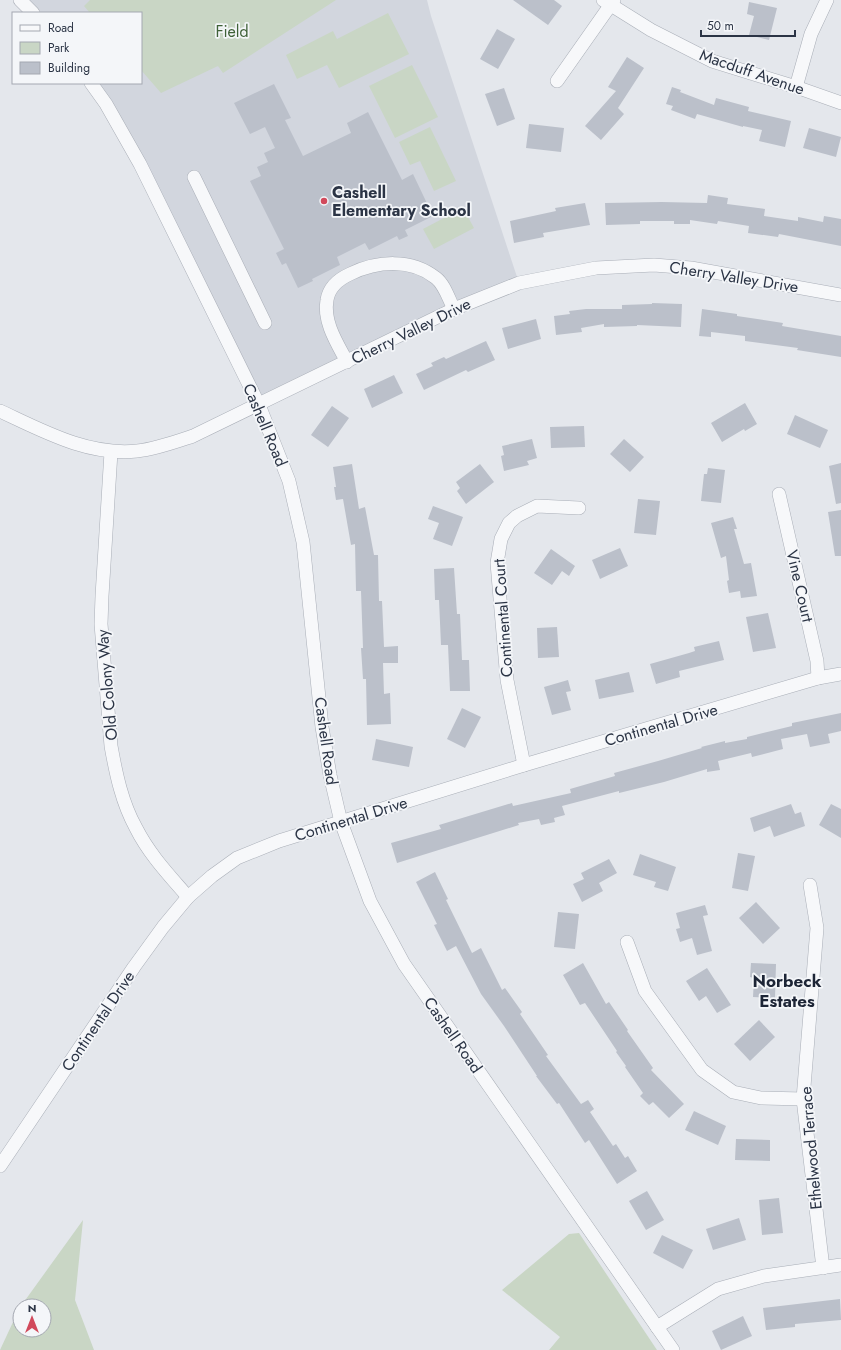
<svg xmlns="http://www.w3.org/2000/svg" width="841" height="1350" font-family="Jost,sans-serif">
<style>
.built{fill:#d2d6de}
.green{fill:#c9d6c5}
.building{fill:#bbc0ca}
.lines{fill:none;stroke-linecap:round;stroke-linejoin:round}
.minor-casing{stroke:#a9aeb7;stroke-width:14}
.minor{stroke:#f7f8fa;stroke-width:13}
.poi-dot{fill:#d1495b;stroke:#f4f6f9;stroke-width:1.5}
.labels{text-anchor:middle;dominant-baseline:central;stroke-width:3.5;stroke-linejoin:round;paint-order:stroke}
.park-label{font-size:16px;fill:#3f6138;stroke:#f4f6f9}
.street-label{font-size:16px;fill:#2b3445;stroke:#f4f6f9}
.poi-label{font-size:16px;font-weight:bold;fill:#2b3445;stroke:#f4f6f9;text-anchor:start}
.neighbourhood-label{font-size:17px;font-weight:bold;fill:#1d2536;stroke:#f4f6f9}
</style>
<rect width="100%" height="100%" fill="#e4e7ec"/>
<polygon class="built" points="20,0 427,0 431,16 519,283 259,405 91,83 141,83 141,13 33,13"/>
<g class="green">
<polygon points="90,0 336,0 223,73 218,66 161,93 141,70 141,13 90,13 84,6"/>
<polygon points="388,13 409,54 339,88 327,65 297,79 286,55 333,31 337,39"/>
<polygon points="412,65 438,117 395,138 369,86"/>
<polygon points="430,127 456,181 434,191 420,161 410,165 399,142"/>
<polygon points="463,208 474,228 434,249 423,229"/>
<polygon points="83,1220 75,1300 94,1350 0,1350 20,1307 20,1330 44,1330 44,1306 21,1306"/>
<polygon points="579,1233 657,1350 549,1350 560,1337 502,1290 569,1234"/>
</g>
<g class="building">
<polygon points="513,0 554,0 562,6 548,25"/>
<polygon points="749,2 777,8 769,40 749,35 754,16 747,14"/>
<polygon points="497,29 515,39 498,69 480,59"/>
<polygon points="627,57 644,68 618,108 624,114 601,140 585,126 616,91 608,87"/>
<polygon points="274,84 291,118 285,120 303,156 351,133 347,123 368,112 402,180 413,174 433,216 405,230 408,236 399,240 397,236 369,250 365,243 337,257 340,265 312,279 313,281 298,288 286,263 282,265 276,253 284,249 250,181 261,176 257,167 268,162 264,153 275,148 265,127 250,134 234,103"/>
<polygon points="672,87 681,90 680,92 714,105 716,98 749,107 748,111 791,121 785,147 759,141 762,130 743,126 743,127 697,114 695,119 671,110 673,106 666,104"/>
<polygon points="504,88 515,119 497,126 485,94"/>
<polygon points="529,124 564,128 561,152 526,148"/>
<polygon points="809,128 841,137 836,157 803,148"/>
<polygon points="708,195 728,198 727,204 765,209 764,216 798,221 798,217 823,222 824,216 841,219 841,246 779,234 778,237 748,233 749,226 718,221 717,224 690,220 690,224 674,224 674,221 640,221 640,224 606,225 605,203 662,202 707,203"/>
<polygon points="585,203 590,225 543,233 544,237 514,243 510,221 556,211 555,208"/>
<polygon points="652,303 682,304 681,327 637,325 637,326 604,327 604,324 581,328 582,332 556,335 554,316 570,314 569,311 586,309 622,309 622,305 652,304"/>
<polygon points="702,309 737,314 737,316 783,323 782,326 841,336 841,357 797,350 798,348 745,341 745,336 711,332 711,337 699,336"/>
<polygon points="536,319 541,339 508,349 502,328"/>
<polygon points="486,341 495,360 468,372 466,370 424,390 416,374 433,366 431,363 444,357 446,359"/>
<polygon points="394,375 403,393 372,408 364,389"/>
<polygon points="745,403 757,424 745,431 744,429 722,442 711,423"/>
<polygon points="332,406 349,418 328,447 311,435"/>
<polygon points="795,415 828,430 820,448 787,434"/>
<polygon points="584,426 585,447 551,448 550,427"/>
<polygon points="532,439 537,458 527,461 529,465 504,471 501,456 504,455 502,446"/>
<polygon points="624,439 644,457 630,472 610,454"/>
<polygon points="841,463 841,503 836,504 829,466"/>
<polygon points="352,464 359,509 365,507 374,555 378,555 379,601 382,601 384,647 398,646 398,663 383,663 384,694 390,693 391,724 367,725 366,679 363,679 361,648 363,648 361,591 356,591 355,544 351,545 343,499 336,500 334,487 336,487 333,467"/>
<polygon points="480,464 494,482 466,504 457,491 460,488 456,482"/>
<polygon points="708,468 725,470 721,503 701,501 704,474 707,474"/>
<polygon points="638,499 660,501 656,535 634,533"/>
<polygon points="433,506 463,517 452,546 433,539 439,523 428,519"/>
<polygon points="841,510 841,556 835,556 828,512"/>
<polygon points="733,517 737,529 734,529 744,564 751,563 757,596 741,598 740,591 729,593 727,581 729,580 726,556 721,558 711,523"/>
<polygon points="620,548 628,566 600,579 592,560"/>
<polygon points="551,549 575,566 569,576 562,571 552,585 534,573"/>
<polygon points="454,568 457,614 460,614 462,660 469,660 470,691 450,691 448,645 441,645 439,600 435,600 434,569"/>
<polygon points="768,613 776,648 753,652 746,617"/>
<polygon points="557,627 559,657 538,658 537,628"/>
<polygon points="719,641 724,660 679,671 680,677 656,684 650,664 689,653 695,651 694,647"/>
<polygon points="629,672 634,692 599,699 595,680"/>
<polygon points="568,680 571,691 566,692 571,710 552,715 544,687"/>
<polygon points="462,708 481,717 465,748 447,739"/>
<polygon points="841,713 841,731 828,734 830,743 810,747 807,734 781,739 783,749 752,757 751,753 718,761 720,770 707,772 707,769 664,782 619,793 619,791 562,806 565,815 554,818 555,822 541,825 539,819 518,823 519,825 397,863 391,843 441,829 439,825 512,803 513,806 571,793 570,789 615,776 614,773 658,761 702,748 701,747 725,741 725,743 747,739 747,737 792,726 792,723"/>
<polygon points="376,739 413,747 409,767 372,760"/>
<polygon points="791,804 795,814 801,812 805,826 774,837 770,826 754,832 750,818"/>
<polygon points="831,804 841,809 841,838 819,825"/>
<polygon points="738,853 755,856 748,891 732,888"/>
<polygon points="640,854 676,867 668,891 654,887 656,882 633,875"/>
<polygon points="609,859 617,873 599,883 603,891 582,902 573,884 584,879 581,873"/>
<polygon points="435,872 448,899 446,900 472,953 481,948 502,990 505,988 522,1012 520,1014 548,1055 546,1056 581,1104 588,1100 594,1109 590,1112 613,1146 616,1144 625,1158 628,1156 637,1171 617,1184 589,1140 585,1143 559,1103 557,1104 536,1076 537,1076 504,1026 481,994 456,946 447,951 434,925 437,924 416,882"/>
<polygon points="756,902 780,928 763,944 739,918"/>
<polygon points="705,905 708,915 703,916 712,951 697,955 692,938 680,942 676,929 680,928 676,913"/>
<polygon points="558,912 579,914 575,949 554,947"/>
<polygon points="583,963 606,1004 609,1002 628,1030 627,1031 653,1068 651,1070 684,1104 669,1118 653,1102 649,1105 640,1096 643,1093 625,1067 626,1066 616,1052 617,1051 585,1003 580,1005 563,975"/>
<polygon points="751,963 776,964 775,998 753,997 754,978 750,977"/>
<polygon points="707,968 731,1005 717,1013 706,996 699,1001 686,981"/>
<polygon points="759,1020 775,1037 750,1061 734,1044"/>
<polygon points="694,1111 726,1126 718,1145 685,1130"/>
<polygon points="736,1139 770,1140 770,1161 735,1160"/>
<polygon points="647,1191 664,1220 646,1230 629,1201"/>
<polygon points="779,1198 783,1233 762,1235 759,1200"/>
<polygon points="739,1218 746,1240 713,1250 706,1229"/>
<polygon points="662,1235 693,1250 683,1269 653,1253"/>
<polygon points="840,1299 841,1320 795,1324 795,1327 766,1330 763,1308"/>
<polygon points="743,1316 752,1336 721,1350 712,1331"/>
</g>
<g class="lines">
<defs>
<g id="minor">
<polyline points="20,0 33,13"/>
<polyline points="603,0 651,30 712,61 796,87 841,103"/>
<polyline points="557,81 614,0"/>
<polyline points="91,83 106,104 140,164 259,405 289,481 303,542 322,727 330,775 341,822 370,901 404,964 673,1350"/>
<polyline points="796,87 811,34 827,0"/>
<polyline points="194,177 265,323"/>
<path d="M347 362C337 343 323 322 327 300 329 287 339 279 350 274 377 261 411 258 436 278 445 285 449 300 454 309"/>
<path d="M0 411C43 431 88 456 137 451 156 449 175 442 193 436L454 309 519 283 596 268 654 265 691 268 841 295"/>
<path d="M111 452 102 596 101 624 111 746C116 774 122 803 136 828 149 854 169 875 188 897"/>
<polyline points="779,494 817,661 818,678"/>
<polyline points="524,765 507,680 497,563 501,539 509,523 517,516 537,506 579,508"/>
<polyline points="810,885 817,928 803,1099 823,1268"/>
<polyline points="627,942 645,991 702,1070 733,1092 761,1098 803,1099"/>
<polyline points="0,1166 134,967 163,927 188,897 212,876 237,858 279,841 524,765 818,678 841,674"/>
<polyline points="657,1327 718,1289 764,1276 841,1265"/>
</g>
</defs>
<use href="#minor" class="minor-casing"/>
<use href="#minor" class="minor"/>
</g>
<circle class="poi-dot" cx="324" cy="201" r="4"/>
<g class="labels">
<g class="park-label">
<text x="232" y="31">Field</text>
</g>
<g class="street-label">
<text transform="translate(752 72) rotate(19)">Macduff Avenue</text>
<text transform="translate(734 277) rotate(9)">Cherry Valley Drive</text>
<text transform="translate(411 331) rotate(-26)">Cherry Valley Drive</text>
<text transform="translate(265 425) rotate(67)">Cashell Road</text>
<text transform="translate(800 586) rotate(77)">Vine Court</text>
<text transform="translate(503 618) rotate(-94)">Continental Court</text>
<text transform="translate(107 685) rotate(-95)">Old Colony Way</text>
<text transform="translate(661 725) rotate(-16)">Continental Drive</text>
<text transform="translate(326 741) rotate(82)">Cashell Road</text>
<text transform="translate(351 819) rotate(-17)">Continental Drive</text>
<text transform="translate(98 1021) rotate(-56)">Continental Drive</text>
<text transform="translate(453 1035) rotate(55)">Cashell Road</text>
<text transform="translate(811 1148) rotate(-95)">Ethelwood Terrace</text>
</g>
<g class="poi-label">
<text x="332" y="192">Cashell<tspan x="332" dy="18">Elementary School</tspan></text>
</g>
<g class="neighbourhood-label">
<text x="787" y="981">Norbeck<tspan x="787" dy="20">Estates</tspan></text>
</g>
</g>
<rect x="12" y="12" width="130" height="72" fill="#f4f6f9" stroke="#a4a8b1"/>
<rect x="20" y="25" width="20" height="6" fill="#f7f8fa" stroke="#a4a8b1"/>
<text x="48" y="32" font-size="12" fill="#2b3445">Road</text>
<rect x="20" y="42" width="20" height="12" fill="#c9d6c5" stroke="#a4a8b1"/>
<text x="48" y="52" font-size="12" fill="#2b3445">Park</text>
<rect x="20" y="62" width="20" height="12" fill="#bbc0ca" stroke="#a4a8b1"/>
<text x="48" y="72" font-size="12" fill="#2b3445">Building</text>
<g transform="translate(32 1318)"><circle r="19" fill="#f4f6f9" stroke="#a4a8b1"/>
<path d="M0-3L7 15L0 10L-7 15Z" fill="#d1495b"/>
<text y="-6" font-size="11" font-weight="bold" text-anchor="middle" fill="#2b3445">N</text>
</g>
<path d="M701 30v6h94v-6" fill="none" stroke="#2b3445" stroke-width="2"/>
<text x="707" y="30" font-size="12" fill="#2b3445" stroke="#f4f6f9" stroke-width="3" paint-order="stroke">50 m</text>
</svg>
